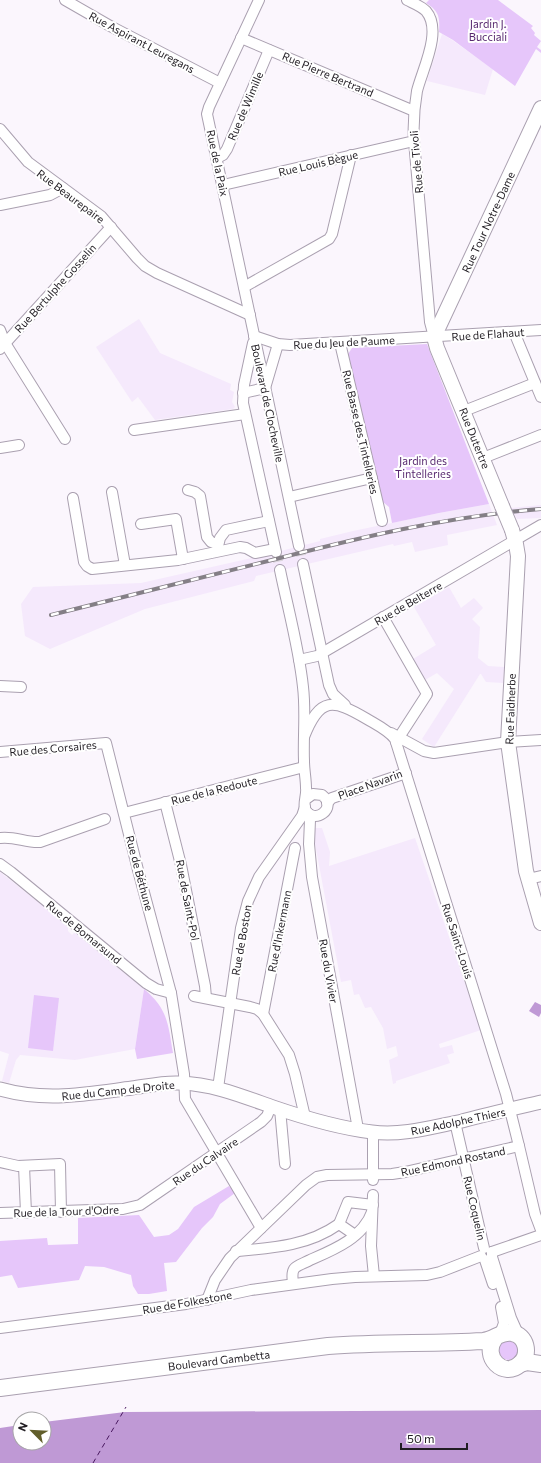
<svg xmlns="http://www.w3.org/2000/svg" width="541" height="1463" font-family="Commissioner,sans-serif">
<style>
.built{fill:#f5e9fc}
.green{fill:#e6c6fa}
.water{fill:#bf99d5}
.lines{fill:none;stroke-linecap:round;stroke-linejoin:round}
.ferry{stroke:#48185f;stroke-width:1;stroke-dasharray:5 4;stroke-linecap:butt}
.minor-tunnel{stroke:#dad5dc;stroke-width:10;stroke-dasharray:10 5;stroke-linecap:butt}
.minor-casing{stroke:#aaa0b0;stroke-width:12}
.tertiary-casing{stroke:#aaa0b0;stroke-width:15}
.secondary-casing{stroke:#aaa0b0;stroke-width:16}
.primary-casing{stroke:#aaa0b0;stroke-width:18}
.minor{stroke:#fff;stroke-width:10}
.tertiary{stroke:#fff;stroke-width:13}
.secondary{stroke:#fff;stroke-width:14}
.primary{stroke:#fff;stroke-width:16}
.rail-casing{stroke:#847f86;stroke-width:4}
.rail{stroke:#fff;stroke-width:2.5;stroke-dasharray:8;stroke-linecap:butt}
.secondary-bridge-casing{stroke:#aaa0b0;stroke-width:16;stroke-linecap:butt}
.secondary-bridge{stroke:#fff;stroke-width:14}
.labels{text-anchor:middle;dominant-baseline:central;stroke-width:4;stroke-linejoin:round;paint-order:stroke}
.park-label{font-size:11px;fill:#57286f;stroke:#fff}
.street-label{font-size:11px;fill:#211d23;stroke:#fff}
</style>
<rect width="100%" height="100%" fill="#fbf6fd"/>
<g class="built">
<polygon points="442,34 452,40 493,69 485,95 427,81"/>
<polygon points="139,319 160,353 231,384 230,390 234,392 232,402 235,407 233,409 155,420 138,397 132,402 96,347"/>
<polygon points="489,504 497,525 447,535 448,545 415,552 412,542 394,546 393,544 256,576 254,581 145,609 50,649 25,636 21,604 33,587 141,583 265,555 320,541 320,539 353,531 439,513"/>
<polygon points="541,505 541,518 517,519 511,508"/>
<polygon points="449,587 461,608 474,598 483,608 472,619 480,627 478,658 488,666 504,667 503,683 486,682 481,674 480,674 434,747 422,739 454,689 437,673 425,680 413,659 436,645 414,607"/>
<polygon points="315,828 322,828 330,852 329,866 415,838 481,1030 439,1044 440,1048 452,1045 454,1053 447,1055 450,1063 396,1081 396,1083 393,1084 389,1060 398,1056 396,1046 387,1049 383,1028 371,1007 365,1008 359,994 354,995 351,980 341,982 315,844"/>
<polygon points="0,872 68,926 68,931 72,935 75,932 111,962 110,963 114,966 115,966 144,989 135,1049 75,1060 20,1055 16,1060 9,1083 2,1081 9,1054 0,1051"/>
</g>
<g class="green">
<path d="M429 0H498L533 26 531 28 535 33 534 35 541 41 537 47 541 50V53L536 49 515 86 453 40 439 32C440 17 439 11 426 3Z"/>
<polygon points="427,344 489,504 439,513 392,523 389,507 383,502 348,354 352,348"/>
<path d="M144 989C168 1009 168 1024 173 1053L137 1059 135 1049Z"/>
<polygon points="34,995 59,998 53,1051 28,1048"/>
<polygon points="229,1186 235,1193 220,1204 213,1217 202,1228 176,1262 164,1263 167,1291 149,1294 138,1294 133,1286 131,1275 104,1267 85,1266 79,1280 18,1288 12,1275 0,1277 0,1241 47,1238 48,1245 78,1244 78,1218 139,1215 154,1237 169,1235 178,1229 194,1207"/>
<circle cx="508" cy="1350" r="10"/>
</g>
<g class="water">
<polygon points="535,1002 541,1005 541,1013 539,1017 529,1011"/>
<polygon points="541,1410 541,1463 0,1463 0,1428 20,1425 20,1443 44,1443 44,1422 125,1412"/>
</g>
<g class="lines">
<polyline class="ferry" points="93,1463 126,1407"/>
<g class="minor-tunnel">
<polyline points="299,546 303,564"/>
<polyline points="276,552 280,570"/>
</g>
<defs>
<g id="minor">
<polyline points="65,0 112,27 220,83"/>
<polyline points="259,0 209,107 207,114 299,546"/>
<path d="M407 0C413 3 421 6 426 11 443 31 422 70 417 91 414 108 413 124 414 141L430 322 434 337"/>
<polyline points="241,38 414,111"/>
<polyline points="0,129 28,162 101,216 137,258 145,266 157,273 250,315"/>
<polyline points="217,158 223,155 227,149 269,50"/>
<polyline points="223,185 414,141"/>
<polyline points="0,205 50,195 63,188"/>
<polyline points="244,287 329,239 332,234 351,155"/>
<polyline points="0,330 5,343 65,439"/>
<polyline points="514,332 541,397"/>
<polyline points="254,336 278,344 290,345 541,330"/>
<polyline points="253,343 244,385 243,403 276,552"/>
<polyline points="340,343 382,521"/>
<polyline points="0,349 111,227"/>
<polyline points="243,393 265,388 278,344"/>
<polyline points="464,411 535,383"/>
<polyline points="134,430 245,414"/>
<polyline points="0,448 19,445"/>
<polyline points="483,458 541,435"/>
<polyline points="188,490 195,492 200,496 207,537 211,542 218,544"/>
<polyline points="112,492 125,565"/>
<polyline points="289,497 372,478"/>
<polyline points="73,498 84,562 87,566 92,569 178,560 240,547 246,548 255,553 275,549"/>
<polyline points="141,524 176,519 183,559"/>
<polyline points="217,550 220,538 226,530 269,521"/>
<polyline points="303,564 329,685 333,694 345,705"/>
<path d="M280 570C288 609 299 648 303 687 306 712 303 736 304 761 304 770 306 779 306 788 307 795 303 803 305 809 313 826 339 808 322 795L313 794 306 799"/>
<polyline points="383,617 427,694 396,742"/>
<polyline points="299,660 317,656 541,525"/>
<polyline points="0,686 21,687"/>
<polyline points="391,733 424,751 434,753 508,742 541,740"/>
<polyline points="0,752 106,743 138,870 171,993 184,1074 185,1099 261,1228"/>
<polyline points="165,802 181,865 205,986 206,998"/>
<polyline points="327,803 332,798 406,773"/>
<polyline points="124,813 304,767"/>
<polyline points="308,813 310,820 309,844 312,877 358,1129"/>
<path d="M0 838C15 836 26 843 40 842L105 819"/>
<polyline points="0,864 11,872 146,983 156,989 171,993"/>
<polyline points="528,879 541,876"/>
<polyline points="194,996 250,1007 257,1009 263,1014 289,1055 295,1074 305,1117"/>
<polyline points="263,1014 295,848"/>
<polyline points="218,1088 241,928 248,901 259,877 302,816 305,807"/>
<polyline points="280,1109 285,1164"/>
<polyline points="455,1122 484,1248"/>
<polyline points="519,1146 535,1214 541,1230"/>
<polyline points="0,1162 18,1166 60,1164 61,1212"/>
<polyline points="24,1166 26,1213"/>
<polyline points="373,1180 373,1132"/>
<polyline points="373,1195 371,1246 374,1276"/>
<polyline points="0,1213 123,1209 140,1205 261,1122 267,1116 271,1106"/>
<polyline points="339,1224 348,1202 373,1205"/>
<path d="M236 1251C273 1248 308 1246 339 1224L355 1235"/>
<polyline points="492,1252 492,1257 511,1318 519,1336"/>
<polyline points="492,1252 541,1235"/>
<polyline points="485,1260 493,1284"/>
<path d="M293 1284C293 1279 291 1274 294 1269 297 1265 305 1263 310 1260 333 1250 363 1238 372 1212"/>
<path d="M207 1300 215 1280 230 1258 306 1185 317 1177 327 1175 392 1174 405 1172 519 1146 506 1094 395 739C388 730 377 725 367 719 333 699 320 696 304 737"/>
<polyline points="0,1328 186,1304 251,1290 332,1279 355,1277 427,1275 440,1272 481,1256"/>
<polyline points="500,1334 504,1323 501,1307"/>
</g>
<path id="tertiary" d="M0 1089C46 1102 86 1094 132 1088 147 1086 163 1082 180 1083 213 1084 242 1096 273 1107 305 1118 339 1128 372 1132 402 1136 432 1127 462 1121 488 1114 515 1108 541 1102"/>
<g id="secondary">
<polyline points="502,506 437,348 434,337 541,108"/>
<polyline points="512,530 516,544 518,556 508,742 526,871 541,923"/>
</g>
<g id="primary">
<polyline points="520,1364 527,1362 541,1364"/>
<path d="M0 1388 328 1346C380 1342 431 1344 483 1341 494 1340 501 1331 512 1333 526 1335 531 1354 520 1364 504 1379 481 1357 495 1338"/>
</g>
</defs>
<use href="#minor" class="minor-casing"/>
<use href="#tertiary" class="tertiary-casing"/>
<use href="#secondary" class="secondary-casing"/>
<use href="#primary" class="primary-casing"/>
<use href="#minor" class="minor"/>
<use href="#tertiary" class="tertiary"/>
<use href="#secondary" class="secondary"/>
<use href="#primary" class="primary"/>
<defs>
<path id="rail" d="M51 615C123 597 196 579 268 561 358 538 448 516 541 509"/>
</defs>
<use href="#rail" class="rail-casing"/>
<use href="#rail" class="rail"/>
<defs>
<polyline id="secondary-bridge" points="502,506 512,530"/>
</defs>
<use href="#secondary-bridge" class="secondary-bridge-casing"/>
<use href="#secondary-bridge" class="secondary-bridge"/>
</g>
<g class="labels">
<g class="park-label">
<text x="488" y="23">Jardin J.<tspan x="488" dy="13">Bucciali</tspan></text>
<text x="423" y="460">Jardin des<tspan x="423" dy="13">Tintelleries</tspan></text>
</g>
<g class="street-label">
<text transform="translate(142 42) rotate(28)">Rue Aspirant Leuregans</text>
<text transform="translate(328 74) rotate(23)">Rue Pierre Bertrand</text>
<text transform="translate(245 106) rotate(-67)">Rue de Wimille</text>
<text transform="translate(416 162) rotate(-95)">Rue de Tivoli</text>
<text transform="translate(218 163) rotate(78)">Rue de la Paix</text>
<text transform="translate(318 163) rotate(-13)">Rue Louis Bègue</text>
<text transform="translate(71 196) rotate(37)">Rue Beaurepaire</text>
<text transform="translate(488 222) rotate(-65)">Rue Tour Notre-Dame</text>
<text transform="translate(55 288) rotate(-48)">Rue Bertulphe Gosselin</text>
<text transform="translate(488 334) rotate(-4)">Rue de Flahaut</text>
<text transform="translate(344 342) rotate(-3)">Rue du Jeu de Paume</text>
<text transform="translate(268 403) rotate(78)">Boulevard de Clocheville</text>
<text transform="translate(361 432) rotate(77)">Rue Basse des Tintelleries</text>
<text transform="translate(475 438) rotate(68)">Rue Dutertre</text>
<text transform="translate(408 603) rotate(-30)">Rue de Belterre</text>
<text transform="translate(510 709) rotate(-88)">Rue Faidherbe</text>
<text transform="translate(53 748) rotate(-5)">Rue des Corsaires</text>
<text transform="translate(370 784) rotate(-20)">Place Navarin</text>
<text transform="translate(214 790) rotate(-14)">Rue de la Redoute</text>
<text transform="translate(140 873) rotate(75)">Rue de Béthune</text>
<text transform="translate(188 900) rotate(79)">Rue de Saint-Pol</text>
<text transform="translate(279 931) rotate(-79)">Rue d'Inkermann</text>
<text transform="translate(84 932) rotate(39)">Rue de Bomarsund</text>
<text transform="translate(241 940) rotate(-80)">Rue de Boston</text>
<text transform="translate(458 941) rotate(72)">Rue Saint-Louis</text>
<text transform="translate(329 971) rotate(80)">Rue du Vivier</text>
<text transform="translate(118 1090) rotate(-6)">Rue du Camp de Droite</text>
<text transform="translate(458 1121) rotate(-12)">Rue Adolphe Thiers</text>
<text transform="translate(205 1161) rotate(-34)">Rue du Calvaire</text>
<text transform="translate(453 1161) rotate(-12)">Rue Edmond Rostand</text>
<text transform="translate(475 1208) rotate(77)">Rue Coquelin</text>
<text transform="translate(66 1211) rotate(-2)">Rue de la Tour d'Odre</text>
<text transform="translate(187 1302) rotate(-10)">Rue de Folkestone</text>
<text transform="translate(219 1360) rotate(-7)">Boulevard Gambetta</text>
</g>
</g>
<g transform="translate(32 1431) rotate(294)"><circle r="19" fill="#ffffff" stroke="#a6a5a7"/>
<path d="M0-3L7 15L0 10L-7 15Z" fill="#615e2b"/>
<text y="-6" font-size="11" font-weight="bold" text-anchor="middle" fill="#211d23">N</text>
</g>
<path d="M401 1443v6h66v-6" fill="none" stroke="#211d23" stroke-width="2"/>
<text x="407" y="1443" font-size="12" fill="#211d23" stroke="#ffffff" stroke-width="3" paint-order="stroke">50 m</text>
</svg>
